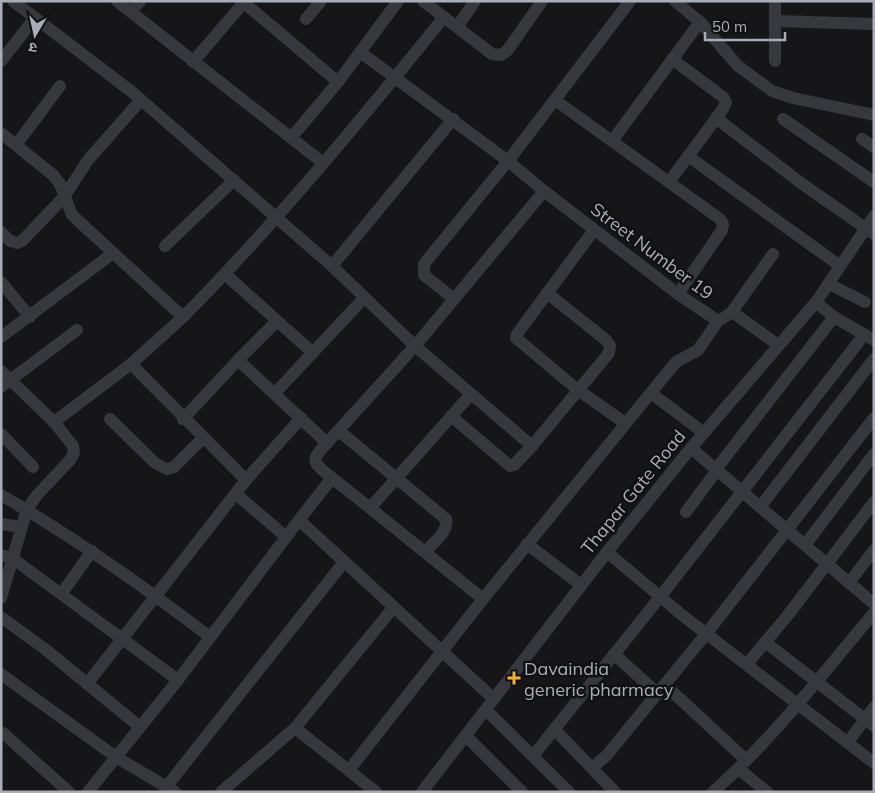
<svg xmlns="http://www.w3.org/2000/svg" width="875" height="793" font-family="Mulish,'Noto Sans Devanagari',sans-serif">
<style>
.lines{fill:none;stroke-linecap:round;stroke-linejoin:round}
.street{stroke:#37383d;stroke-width:12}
.poi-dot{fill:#f2b134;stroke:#111113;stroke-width:2}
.labels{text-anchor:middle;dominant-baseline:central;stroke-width:5;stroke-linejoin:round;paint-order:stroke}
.street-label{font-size:18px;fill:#a8adb8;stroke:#111113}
.poi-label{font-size:18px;fill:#a8adb8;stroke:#111113;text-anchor:start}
</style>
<rect width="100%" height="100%" fill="#161618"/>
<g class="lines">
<g class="street">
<polyline points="13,1 132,92 332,266 453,119"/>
<polyline points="117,1 323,163"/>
<polyline points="242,1 338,82"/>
<polyline points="423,1 492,54 501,55 507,51 542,1"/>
<polyline points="675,1 700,22 738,66 772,91 793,98 874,115"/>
<polyline points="131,12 140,1"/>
<polyline points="306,19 321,1"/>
<polyline points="775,21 874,24"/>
<polyline points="457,27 475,1"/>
<polyline points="360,52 508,161 544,191 678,294 718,321 731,313 735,314 778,345"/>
<polyline points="1,61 35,18"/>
<polyline points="775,61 775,1"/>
<polyline points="193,62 245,1"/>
<polyline points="555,100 720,219 723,224 722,230 678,294"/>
<polyline points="716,118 801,183 874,234"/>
<polyline points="783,119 874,182"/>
<path d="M1 133 53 175 60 184 72 215 183 317C276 223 361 120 444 17"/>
<polyline points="291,138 338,82 398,1"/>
<polyline points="862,139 874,147"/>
<polyline points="612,141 700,22"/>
<polyline points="16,145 60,86"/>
<polyline points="688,156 840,266"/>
<polyline points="669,182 723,109 726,102 723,97 672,59"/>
<polyline points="594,230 517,334 516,338 578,390 625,423"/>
<polyline points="1,232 10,241 17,243 22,241 64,197 88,160 141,100"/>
<polyline points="165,246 234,180"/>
<polyline points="332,266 415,346 532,446 609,353 610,346 606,340 547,293"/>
<polyline points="225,274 313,353"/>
<polyline points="1,282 30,317"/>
<polyline points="829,284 865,302"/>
<polyline points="454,299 424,275 424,264 508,161 630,1"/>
<polyline points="816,302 834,317 874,340"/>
<polyline points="731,313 773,254"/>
<polyline points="1,337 112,254"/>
<polyline points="238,360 327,443 415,346 544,191"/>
<polyline points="131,364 246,480"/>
<polyline points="1,371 54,422 73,446 74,453 70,460 38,494 27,509 1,598"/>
<polyline points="1,387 77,330"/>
<polyline points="275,393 364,298"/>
<polyline points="651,393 704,433"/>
<polyline points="471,394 370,508 483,599"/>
<polyline points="451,416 510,466 514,465 532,446"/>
<polyline points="110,419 155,463 167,469 174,467 203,438"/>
<polyline points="183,419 238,360 276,322"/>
<polyline points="54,422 131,364 183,317"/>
<path d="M339 431 446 519C449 531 434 542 426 551"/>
<polyline points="1,434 33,467"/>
<polyline points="691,448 874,604"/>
<polyline points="716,469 834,317"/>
<polyline points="332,478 370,508"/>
<polyline points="236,494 285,536"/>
<path d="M1 495C75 538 142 585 210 637"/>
<polyline points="760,507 874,359"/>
<polyline points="686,512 717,470"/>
<path d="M299 520 332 478C313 462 309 462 327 443"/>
<polyline points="1,524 21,527"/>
<polyline points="527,544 581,585"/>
<polyline points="805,545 874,454"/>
<polyline points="607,552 682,615 874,763"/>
<polyline points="1,555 12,558 178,680"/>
<polyline points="849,583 874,550"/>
<polyline points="62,593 92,551"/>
<polyline points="1,617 45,649 140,727"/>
<polyline points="765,642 874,726"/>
<polyline points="614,654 658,694"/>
<polyline points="747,664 788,615 874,502"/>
<polyline points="1,674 116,757 175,792"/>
<polyline points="87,684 246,480 301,418"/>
<polyline points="665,685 746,760"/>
<polyline points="486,710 569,792"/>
<polyline points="295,728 393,608"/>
<polyline points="554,729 615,792"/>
<polyline points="3,733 69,792"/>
<polyline points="466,736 522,792"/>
<polyline points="848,742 874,707"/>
<polyline points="533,756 660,597 864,335"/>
<polyline points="592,768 607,755 706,634 874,418"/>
<polyline points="739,769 767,792"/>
<polyline points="349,770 483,599 671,368 676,362 698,350 718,321"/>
<polyline points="167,786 344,562"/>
<polyline points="88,792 178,680 299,520 494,699"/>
<polyline points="221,792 295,728 376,792"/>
<polyline points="422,792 607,552 691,448 816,302 874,216"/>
<path d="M713 792C773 739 822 674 874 613"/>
</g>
</g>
<path class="poi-dot" d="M511.5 670.5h5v5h5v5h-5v5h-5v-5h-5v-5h5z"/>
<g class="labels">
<g class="street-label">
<text transform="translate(652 251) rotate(37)">Street Number 19</text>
<text transform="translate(633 492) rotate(-51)">Thapar Gate Road</text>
</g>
<g class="poi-label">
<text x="524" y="668">Davaindia<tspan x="524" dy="21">generic pharmacy</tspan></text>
</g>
</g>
<rect width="875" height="793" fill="none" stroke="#a8adb8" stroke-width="5"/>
<g transform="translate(35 35) rotate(189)" stroke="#111113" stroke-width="4" paint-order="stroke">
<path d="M0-4L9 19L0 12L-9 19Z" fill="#a8adb8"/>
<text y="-8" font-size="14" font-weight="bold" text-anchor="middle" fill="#a8adb8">उ</text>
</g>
<path d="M705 32v8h80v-8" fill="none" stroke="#a8adb8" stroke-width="2.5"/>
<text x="712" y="32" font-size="15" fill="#a8adb8" stroke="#111113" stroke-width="4" paint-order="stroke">50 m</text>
</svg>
